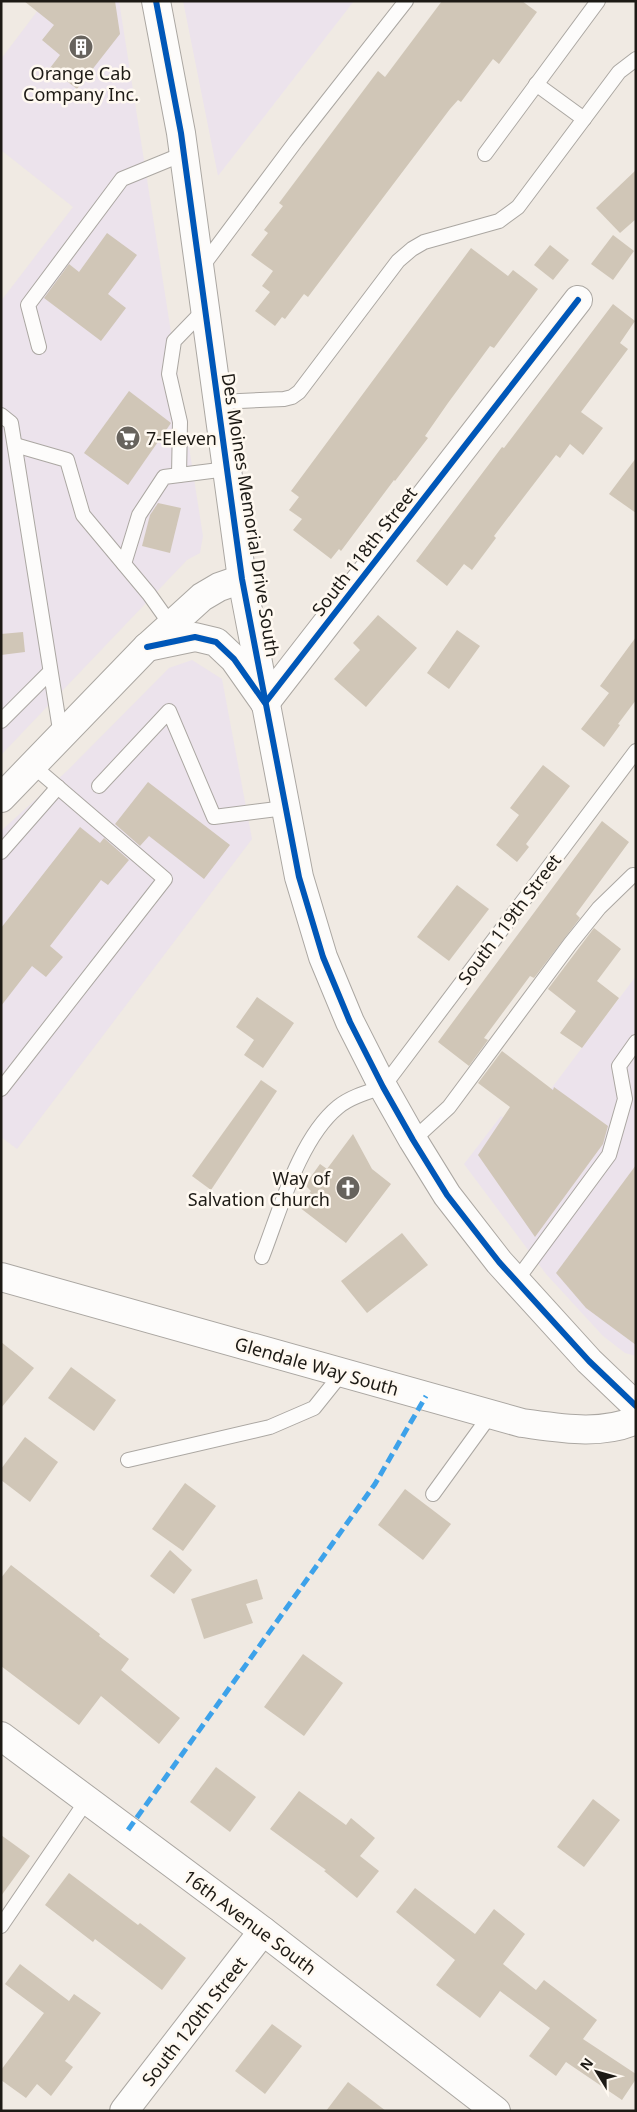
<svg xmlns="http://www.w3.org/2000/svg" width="637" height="2112" font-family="'Noto Sans',sans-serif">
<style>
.commercial{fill:#ece3ec}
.building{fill:#d0c6b7}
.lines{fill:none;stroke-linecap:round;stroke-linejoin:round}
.service-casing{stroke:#aba7a2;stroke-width:16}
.minor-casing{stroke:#aba7a2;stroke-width:30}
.tertiary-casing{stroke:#aba7a2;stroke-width:30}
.secondary-casing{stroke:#aba7a2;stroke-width:30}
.service{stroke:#fdfcfb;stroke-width:14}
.minor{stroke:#fdfcfb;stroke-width:28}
.tertiary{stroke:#fdfcfb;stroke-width:28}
.secondary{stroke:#fdfcfb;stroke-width:28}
.quiet{stroke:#3da2ea;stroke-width:5;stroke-dasharray:10 5;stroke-linecap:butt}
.cycleway-casing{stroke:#fff9f1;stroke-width:9}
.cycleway{stroke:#0057b8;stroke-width:6}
.labels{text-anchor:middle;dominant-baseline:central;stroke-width:5;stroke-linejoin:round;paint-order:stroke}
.poi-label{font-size:18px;fill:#1d1a15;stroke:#fff9f1}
.street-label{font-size:18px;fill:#1d1a15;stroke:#fff9f1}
</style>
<rect width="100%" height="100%" fill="#f0eae3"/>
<g class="commercial">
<polygon points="45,1 119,1 203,536 200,553 187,560 1,755 1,301 73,207 1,150 1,59"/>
<polygon points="183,1 354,1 218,176"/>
<polygon points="192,660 222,679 252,839 17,1149 1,1137 1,831 68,770 169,668"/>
<polygon points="636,976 636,1356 625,1353 603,1336 546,1274 464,1164 501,1116 520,1130"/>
</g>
<g class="building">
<polygon points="24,1 115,1 120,34 77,89 50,68 60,55 42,40 54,25"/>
<polygon points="442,1 522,1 537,12 499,64 493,59 461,102 458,100 450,109 308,297 304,294 285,319 282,317 275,326 255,311 270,292 262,286 273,271 251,255 268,233 264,230 283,206 279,203 378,71 385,77"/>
<polygon points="636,170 636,219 620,233 596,208"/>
<polygon points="107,233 137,255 108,294 126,308 101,341 44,298 69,264 79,272"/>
<polygon points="613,235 634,251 613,280 591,264"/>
<polygon points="550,245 569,260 553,280 534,265"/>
<polygon points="471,248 508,276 513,270 538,289 494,348 490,346 448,403 425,436 428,438 395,481 394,480 341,551 339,549 331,559 293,530 302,519 289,510 299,497 291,491"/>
<polygon points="613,304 635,321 620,343 628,349 581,412 603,428 583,455 570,444 560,458 556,455 494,536 496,538 472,570 464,564 447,586 416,561 502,447 504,448"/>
<polygon points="129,391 171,423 128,485 84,453"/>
<polygon points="636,458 636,513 609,494"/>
<polygon points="158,503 181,508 170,553 142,546 150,515"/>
<polygon points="378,615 417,648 366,707 334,679 360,650 353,643"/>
<polygon points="457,630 480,646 449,689 427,673"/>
<polygon points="23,632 25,652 1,655 1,634"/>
<polygon points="636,637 636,700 618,724 620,725 604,747 581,729 609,693 600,686"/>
<polygon points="543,765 570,786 526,844 529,847 517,862 496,845 519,815 510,808"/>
<polygon points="148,782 230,845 204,879 149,836 140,846 115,824"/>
<polygon points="602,821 629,842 576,914 580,918 534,978 530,976 484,1038 488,1040 469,1066 438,1042"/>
<polygon points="80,827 100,843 104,838 129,860 108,885 101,880 50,946 63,957 46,977 32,966 1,1006 1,928"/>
<polygon points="457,885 489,909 449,961 417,937"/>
<polygon points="594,928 621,949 597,981 619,998 582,1048 560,1033 576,1011 548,989"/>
<polygon points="257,997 294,1023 263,1068 244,1055 254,1040 236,1027"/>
<polygon points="502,1051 553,1090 554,1087 608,1126 603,1144 535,1237 478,1155 510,1107 478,1083"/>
<polygon points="261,1080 277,1091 211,1190 192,1176"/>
<polygon points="353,1134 372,1169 391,1184 346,1243 299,1207 311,1191 305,1185 320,1164 327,1169"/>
<polygon points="636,1165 636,1345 586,1308 556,1273"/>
<polygon points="402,1233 428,1265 367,1313 341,1281"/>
<polygon points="1,1342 34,1368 1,1408"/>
<polygon points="71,1367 116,1400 94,1431 48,1398"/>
<polygon points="25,1437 58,1462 30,1502 1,1480 1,1469"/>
<polygon points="185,1483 216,1506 183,1551 152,1529"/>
<polygon points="405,1489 451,1524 423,1560 378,1525"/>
<polygon points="170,1550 192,1570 174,1594 150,1576"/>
<polygon points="11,1565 100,1634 99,1636 129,1659 121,1670 180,1718 159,1744 101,1696 79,1725 1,1666 1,1578"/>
<polygon points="257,1579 263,1599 246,1604 253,1623 204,1639 191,1599"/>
<polygon points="303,1654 343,1683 304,1736 264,1707"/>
<polygon points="216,1767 256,1797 230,1832 190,1802"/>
<polygon points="299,1791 346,1825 351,1818 375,1838 360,1856 379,1871 357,1898 324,1871 326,1870 270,1829"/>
<polygon points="593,1799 620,1820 584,1867 557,1847"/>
<polygon points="1,1835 30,1856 1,1896"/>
<polygon points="69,1873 138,1925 140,1923 186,1958 162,1990 95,1939 93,1942 45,1905"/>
<polygon points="415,1888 475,1934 494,1909 525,1934 503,1964 536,1990 544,1980 597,2020 583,2039 636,2074 636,2079 622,2100 566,2062 556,2076 529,2056 550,2028 500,1991 480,2018 436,1985 455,1960 396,1912"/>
<polygon points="20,1964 69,2001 74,1994 101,2013 65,2061 73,2067 51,2096 37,2084 26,2098 1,2080 1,2070 44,2013 5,1984"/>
<polygon points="272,2024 302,2046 265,2094 235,2071"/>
<polygon points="348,2082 386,2111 326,2111"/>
</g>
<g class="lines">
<defs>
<g id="service">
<polyline points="536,84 584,119"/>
<polyline points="485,154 598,1"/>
<polyline points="201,268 296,141 406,1"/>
<polyline points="39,347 28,305 122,179 183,154"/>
<polyline points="218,402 284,399 292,397 299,392 398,261 412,249 424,242 499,221 518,207 619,72 636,59"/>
<polyline points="1,415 11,423 61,736"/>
<polyline points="15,445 67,460 83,515 149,594 171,625"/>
<polyline points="179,475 180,422 169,374 174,341 205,309"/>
<polyline points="124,564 139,515 164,477 227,469"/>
<polyline points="1,721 50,672"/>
<polyline points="99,786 169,711 214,817 285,808"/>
<polyline points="1,852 58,787"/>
<polyline points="1,1089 165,879 32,765"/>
<polyline points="413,1140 449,1107 570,944 599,908 633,875"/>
<path d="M262 1257C280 1211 299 1139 338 1107 350 1097 368 1092 383 1087L636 751"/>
<polyline points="516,1281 609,1155 625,1099 619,1066 636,1042"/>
<polyline points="128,1460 270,1427 314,1408 342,1373"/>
<polyline points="433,1494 491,1414"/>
<polyline points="1,1926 87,1800"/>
</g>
<g id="minor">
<polyline points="265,703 578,300"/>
<polyline points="1,1736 263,1931 496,2111"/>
<polyline points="124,2111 263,1931"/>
</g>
<g id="tertiary">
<polyline points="147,647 195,637 216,642 234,659 265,703"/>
<polyline points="1,798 147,647 202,597 219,587 242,579"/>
<path d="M1 1277 522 1423C559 1428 601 1436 636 1420"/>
</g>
<polyline id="secondary" points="156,1 181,133 242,579 299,877 323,957 350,1022 383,1087 413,1140 447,1195 499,1262 589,1361 636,1406"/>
</defs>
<use href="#service" class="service-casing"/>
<use href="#minor" class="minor-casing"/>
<use href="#tertiary" class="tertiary-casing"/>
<use href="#secondary" class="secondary-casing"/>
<use href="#service" class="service"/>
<use href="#minor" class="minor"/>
<use href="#tertiary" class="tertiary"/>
<use href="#secondary" class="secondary"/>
<polyline class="quiet" points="128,1830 375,1484 426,1396"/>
<defs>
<g id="cycleway">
<polyline points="156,1 181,133 242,579 299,877 323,957 350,1022 383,1087 413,1140 447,1195 499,1262 589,1361 636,1406"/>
<polyline points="147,647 195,637 216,642 234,659 265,703 578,300"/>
</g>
</defs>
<use href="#cycleway" class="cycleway-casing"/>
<use href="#cycleway" class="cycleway"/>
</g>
<defs>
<symbol id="building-disc" viewBox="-11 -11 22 22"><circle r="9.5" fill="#67635d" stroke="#fff9f1"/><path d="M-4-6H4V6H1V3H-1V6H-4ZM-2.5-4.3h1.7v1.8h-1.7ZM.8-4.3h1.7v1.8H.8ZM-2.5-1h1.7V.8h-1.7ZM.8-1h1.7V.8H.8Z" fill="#fff"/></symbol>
<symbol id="supermarket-disc" viewBox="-11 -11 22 22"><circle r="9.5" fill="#67635d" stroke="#fff9f1"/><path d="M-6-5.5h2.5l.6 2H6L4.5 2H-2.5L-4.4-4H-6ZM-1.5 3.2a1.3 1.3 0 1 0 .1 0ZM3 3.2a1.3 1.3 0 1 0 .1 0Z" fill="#fff"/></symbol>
<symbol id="church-disc" viewBox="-11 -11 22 22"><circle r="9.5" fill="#67635d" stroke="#fff9f1"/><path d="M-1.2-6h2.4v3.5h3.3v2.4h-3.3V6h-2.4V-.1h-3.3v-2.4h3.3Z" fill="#fff"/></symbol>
</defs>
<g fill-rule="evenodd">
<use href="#building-disc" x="67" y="33" width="28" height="28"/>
<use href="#supermarket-disc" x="114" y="424" width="28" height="28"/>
<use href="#church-disc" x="334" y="1174" width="28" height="28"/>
</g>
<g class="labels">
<g class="poi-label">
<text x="81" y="73">Orange Cab<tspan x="81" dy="21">Company Inc.</tspan></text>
<text x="146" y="438" text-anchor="start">7-Eleven</text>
<text x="330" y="1178" text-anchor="end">Way of<tspan x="330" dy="21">Salvation Church</tspan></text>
</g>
<g class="street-label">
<text transform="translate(251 515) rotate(81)">Des Moines Memorial Drive South</text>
<text transform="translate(364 551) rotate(-52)">South 118th Street</text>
<text transform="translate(509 919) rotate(-53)">South 119th Street</text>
<text transform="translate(317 1366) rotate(16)">Glendale Way South</text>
<text transform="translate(250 1922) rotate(37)">16th Avenue South</text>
<text transform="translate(194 2021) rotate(-52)">South 120th Street</text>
</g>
</g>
<rect width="637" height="2112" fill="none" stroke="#1d1a15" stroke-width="5"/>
<g transform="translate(597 2072) rotate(307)" stroke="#fff9f1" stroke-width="4" paint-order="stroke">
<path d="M0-4L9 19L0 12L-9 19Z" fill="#1d1a15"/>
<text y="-8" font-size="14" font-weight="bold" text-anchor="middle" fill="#1d1a15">N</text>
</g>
</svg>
